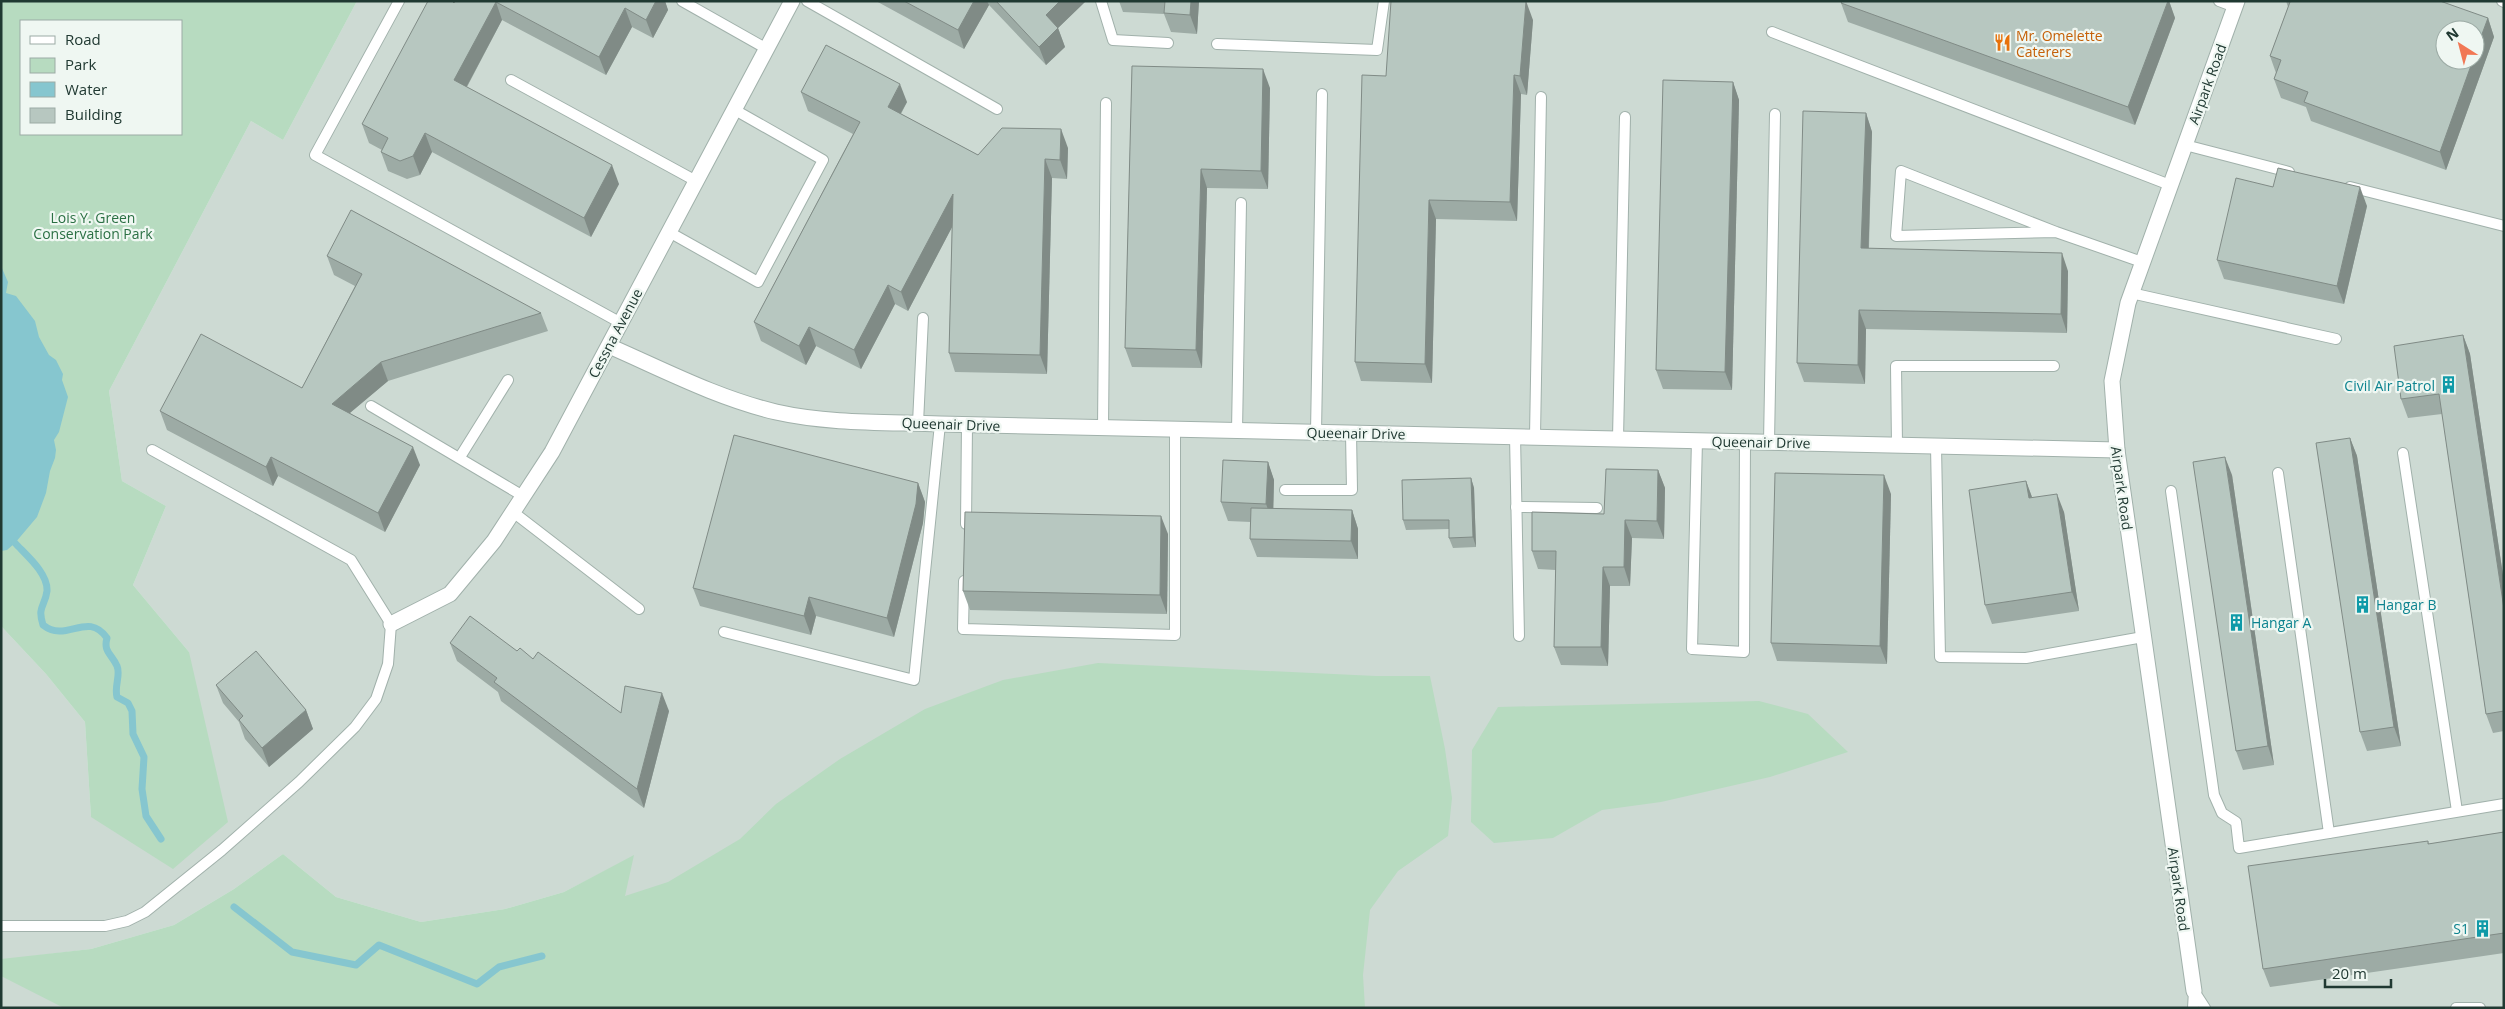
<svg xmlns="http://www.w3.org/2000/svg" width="2505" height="1009" font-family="'Open Sans',sans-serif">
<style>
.built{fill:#cddad3;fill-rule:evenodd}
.green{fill:#b7dbc0;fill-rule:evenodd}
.water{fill:#86c6cf}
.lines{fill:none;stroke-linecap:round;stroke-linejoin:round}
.stream{stroke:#86c6cf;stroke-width:7}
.service-casing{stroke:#a1b1ab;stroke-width:12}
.minor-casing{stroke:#a1b1ab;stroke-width:17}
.service{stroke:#fff;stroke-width:10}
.minor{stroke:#fff;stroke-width:15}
.wall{fill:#9daba5}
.shaded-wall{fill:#808b86}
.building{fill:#b7c7c0;stroke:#808b86}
.labels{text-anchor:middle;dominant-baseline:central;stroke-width:4.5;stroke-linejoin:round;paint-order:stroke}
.food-label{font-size:14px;fill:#c56008;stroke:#eff7f2;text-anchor:start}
.street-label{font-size:14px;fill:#203932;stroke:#eff7f2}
.park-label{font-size:14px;fill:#2b7044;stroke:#eff7f2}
.culture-label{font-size:14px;fill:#0d838f;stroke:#eff7f2;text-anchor:end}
</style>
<rect width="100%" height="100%" fill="#deeae4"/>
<path class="built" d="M357 1H2504V1008H1V626L46 674 85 722 91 817 189 652 133 585 166 506 122 481 109 391 251 121 283 140ZM2445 30H2475V60H2445ZM283 854 336 897 421 922 505 909 564 892 634 856 417 983 33 956 91 949 174 925 234 889Z"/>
<g class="green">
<path d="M1 1H357L283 140 251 121 109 391 122 481 166 506 133 585 189 652 228 822 173 869 91 817 85 722 46 674 1 626ZM21 21H181V134H21Z"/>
<polygon points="1098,663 1376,676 1430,676 1445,749 1452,798 1448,836 1398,871 1370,910 1363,975 1365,1008 64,1008 1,976 1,959 91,949 174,925 234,889 283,854 336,897 421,922 505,909 564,892 634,855 625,896 668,882 740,839 776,804 840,759 925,709 1003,680"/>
<polygon points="1759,701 1808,714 1848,752 1770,777 1661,802 1602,810 1553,838 1494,843 1471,822 1472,750 1498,707"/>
</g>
<polygon class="water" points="1,266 8,282 6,293 16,296 35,321 39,337 49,355 56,360 63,374 62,380 68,397 59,432 54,440 56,450 55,458 50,471 46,493 37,517 15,543 7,550 1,551"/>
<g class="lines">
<g class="stream">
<path d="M15 543C26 555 48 573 47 591 45 607 37 606 43 625 67 644 87 610 107 638 103 652 112 654 117 666 121 675 114 686 117 697L128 703 132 711 133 734 144 757 142 789 146 816 161 839"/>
<polyline points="234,907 292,952 356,965 379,945 477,984 499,967 542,956"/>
</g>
<defs>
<g id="service">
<polyline points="399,1 315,155 621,323"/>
<polyline points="682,1 767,49"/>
<polyline points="807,1 997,109"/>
<polyline points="1101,1 1113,40 1168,43"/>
<polyline points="2219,1 2235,7"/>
<polyline points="2502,1 2504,2"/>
<polyline points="1772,32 2170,185"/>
<polyline points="1217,44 1377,50 1384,1"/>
<polyline points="511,80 696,181"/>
<polyline points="2185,145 2289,172"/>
<polyline points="2350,187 2504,226"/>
<polyline points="669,232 758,282 823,160 735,110"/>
<polyline points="2056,232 1896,236 1901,171 2056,232 2142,262"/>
<polyline points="2131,293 2336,339"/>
<polyline points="371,406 523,496"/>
<polyline points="918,423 923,318"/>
<polyline points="1103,428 1106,103"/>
<polyline points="1237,431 1241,203"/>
<polyline points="1316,432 1322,94"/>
<polyline points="1515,436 1519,636"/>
<polyline points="1535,436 1541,97"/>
<polyline points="1618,438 1625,117"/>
<polyline points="1697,440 1692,649 1744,652 1745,441"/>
<polyline points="1769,442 1775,114"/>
<polyline points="1897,445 1896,366 2054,366"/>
<polyline points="1936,446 1940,657 2026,658 2143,637"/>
<polyline points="2403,453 2457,811"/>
<polyline points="460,457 508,380"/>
<polyline points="2278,473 2329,833"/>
<polyline points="1285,490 1352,490 1351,433"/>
<polyline points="2171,491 2214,795 2222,813 2236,822 2239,848 2504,804"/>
<polyline points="1516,507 1597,508"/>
<polyline points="513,512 639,609"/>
<polyline points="966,524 967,425"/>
<polyline points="964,581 963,629 1175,635 1175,429"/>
<polyline points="724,632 914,680 940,424"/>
<polyline points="1,926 105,926 127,921 145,912 222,850 299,782 355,727 376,699 388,664 391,624 351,560 152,450"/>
<polyline points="2194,991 2205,1008"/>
<polyline points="2193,1008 2194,991"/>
<polyline points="2456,1008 2480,1008"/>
</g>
<g id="minor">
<path d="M609 346C664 370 717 398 776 412 829 424 887 422 940 424L2117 450"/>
<polyline points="391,624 450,594 494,541 552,452 792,1"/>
<polyline points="2194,991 2117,450 2112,381 2128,303 2237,1"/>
</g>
</defs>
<use href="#service" class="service-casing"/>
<use href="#minor" class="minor-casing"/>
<use href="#service" class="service"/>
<use href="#minor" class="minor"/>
</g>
<g class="wall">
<polygon points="455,1 665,1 668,10 653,38 632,27 606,75 502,20 467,87 619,184 591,237 432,152 420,175 407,179 388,171 381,152 382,150 369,143 362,124"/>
<polygon points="876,1 1086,1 1058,28 1065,47 1046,65 989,5 964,49"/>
<polygon points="1119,1 1199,1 1197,34 1171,32 1164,14 1123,12"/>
<polygon points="1842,1 2169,1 2175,18 2135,125 1848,22 1841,3"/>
<polygon points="2286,1 2488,18 2494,37 2446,170 2311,121 2306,107 2281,98 2274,79 2276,73 2270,56 2288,7"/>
<polygon points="1533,20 1527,95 1521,94 1517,221 1436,219 1432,383 1361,381 1355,362 1386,76"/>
<polygon points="1132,66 1270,88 1268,189 1207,188 1202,368 1132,367 1125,348"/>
<polygon points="1733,82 1739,100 1732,390 1663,389 1656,370"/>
<polygon points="801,92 907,102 901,114 978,155 1068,148 1067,179 1052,178 1047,374 955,372 949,353 952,227 908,311 895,304 861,369 816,346 806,365 761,341 754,322 853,134 808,111"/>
<polygon points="1866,113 1872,132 1869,248 2068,271 2067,333 1866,329 1865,384 1804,382 1797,363"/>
<polygon points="2367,206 2344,304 2224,279 2217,260"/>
<polygon points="327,256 541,313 548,331 388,381 350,413 420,465 385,532 278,476 273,486 167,430 160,411 302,388 355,286 334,275"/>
<polygon points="2463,335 2470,354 2504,582 2504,731 2493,733 2486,714 2442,414 2408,418 2401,399"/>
<polygon points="2350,438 2357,456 2401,746 2367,751 2360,732"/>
<polygon points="1268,462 1274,480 1273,509 1352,510 1358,529 1358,559 1257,557 1250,539 1251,522 1228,521 1221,502"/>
<polygon points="1658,470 1665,488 1664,539 1632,538 1630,586 1610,586 1608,666 1561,665 1554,647 1556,570 1538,569 1532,551 1604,514"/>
<polygon points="2232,475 2274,765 2243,770 2236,751"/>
<polygon points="1471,478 1474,488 1476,547 1453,548 1449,538 1449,529 1406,530 1403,520"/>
<polygon points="2026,481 2032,497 2064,512 2079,611 1992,624 1985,605"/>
<polygon points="918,483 925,502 923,523 894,637 816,616 811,635 700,606 693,588"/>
<polygon points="1891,494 1887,664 1777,661 1771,643"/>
<polygon points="1168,534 1167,614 970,610 963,591"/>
<polygon points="450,643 517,651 533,659 621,713 669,711 644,808 501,701 498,692 457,661"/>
<polygon points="216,685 306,710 313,729 269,767 245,739 239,722 223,703"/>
<polygon points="2504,832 2504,953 2270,987 2263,969 2428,841 2429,844"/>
</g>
<g class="shaded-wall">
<polygon points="656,1 665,1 668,10 653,38 646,20"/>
<polygon points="974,1 987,1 989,5 964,49 958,30"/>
<polygon points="1060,1 1086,1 1058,28 1065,47 1046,65 1039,47 1046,15"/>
<polygon points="1191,1 1199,1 1197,34 1190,15"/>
<polygon points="1526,1 1533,20 1527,95 1520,76"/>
<polygon points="2168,1 2169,1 2175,18 2135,125 2128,107"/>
<polygon points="496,2 502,20 460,99 454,80"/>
<polygon points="625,8 632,27 606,75 599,57"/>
<polygon points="2488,18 2494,37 2446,170 2440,152 2473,60 2475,60 2475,53"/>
<polygon points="1263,69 1270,88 1268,189 1261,171"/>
<polygon points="1514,75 1521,94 1517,221 1510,202"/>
<polygon points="1733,82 1739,100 1732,390 1725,372"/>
<polygon points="900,84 907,102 894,125 888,107"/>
<polygon points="1866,113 1872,132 1868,266 1861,248"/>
<polygon points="1061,129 1068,148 1067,179 1060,160"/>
<polygon points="425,133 432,152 420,175 413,156"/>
<polygon points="1045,159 1052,178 1047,374 1040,355"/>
<polygon points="612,165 619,184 591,237 584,218"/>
<polygon points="1201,169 1207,188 1202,368 1196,350"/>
<polygon points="2360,187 2367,206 2344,304 2337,286"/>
<polygon points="953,194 960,212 908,311 901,292"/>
<polygon points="1429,200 1436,219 1432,383 1425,364"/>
<polygon points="2062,253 2068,271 2067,333 2061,314"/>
<polygon points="888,285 895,304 861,369 854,350"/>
<polygon points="1859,310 1866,329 1865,384 1858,365"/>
<polygon points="809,327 816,346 806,365 799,346"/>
<polygon points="2463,335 2470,354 2504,582 2504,609"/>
<polygon points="381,362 388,381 339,422 332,404"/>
<polygon points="2350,438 2357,456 2401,746 2394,727"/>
<polygon points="413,447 420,465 385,532 378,513"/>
<polygon points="271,457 278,476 273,486 266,467"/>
<polygon points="2225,457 2232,475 2274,765 2268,746"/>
<polygon points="1268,462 1274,480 1273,523 1266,504"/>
<polygon points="1658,470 1665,488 1664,539 1657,521"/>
<polygon points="1884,475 1891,494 1887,664 1880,646"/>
<polygon points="1471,478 1474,488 1476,547 1473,537"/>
<polygon points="2026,481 2033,500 2029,498"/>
<polygon points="918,483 925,502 923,523 894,637 887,618"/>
<polygon points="2057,494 2064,512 2079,611 2072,592"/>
<polygon points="1352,510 1358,529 1358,559 1351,541"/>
<polygon points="1161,516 1168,534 1167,614 1160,595"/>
<polygon points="1625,520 1632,538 1630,586 1624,567"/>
<polygon points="1603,567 1610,586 1608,666 1601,647"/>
<polygon points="809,597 816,616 811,635 804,616"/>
<polygon points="662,693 669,711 644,808 637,789"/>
<polygon points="306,710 313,729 269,767 262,748"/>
</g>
<g class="building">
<polygon points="428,1 452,1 454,3 455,1 656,1 646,20 625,8 599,57 496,2 454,80 612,165 584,218 425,133 413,156 400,161 381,152 388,138 362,124"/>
<polygon points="904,1 974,1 958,30"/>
<polygon points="996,1 1060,1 1046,15 1058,28 1039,47"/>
<polygon points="1165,1 1191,1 1190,15 1164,13"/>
<polygon points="1391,1 1526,1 1520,76 1514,75 1510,202 1429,200 1425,364 1355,362 1362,75 1386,76"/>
<polygon points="1842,1 2168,1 2128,107 1841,3"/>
<polygon points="2287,1 2440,1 2488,18 2475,53 2475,30 2445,30 2445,60 2473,60 2440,152 2304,102 2308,92 2274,79 2281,60 2270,56 2290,2"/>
<polygon points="826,45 900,84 888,107 978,155 1002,128 1061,129 1060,160 1045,159 1040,355 949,353 953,194 901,292 888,285 854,350 809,327 799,346 754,322 860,122 801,92"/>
<polygon points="1132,66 1263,69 1261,171 1201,169 1196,350 1125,348"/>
<polygon points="1663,80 1733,82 1725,372 1656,370"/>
<polygon points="1803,111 1866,113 1861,248 2062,253 2061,314 1859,310 1858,365 1797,363"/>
<polygon points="2278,168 2360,187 2337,286 2217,260 2236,178 2273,187"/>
<polygon points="351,210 541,313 381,362 332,404 413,447 378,513 271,457 266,467 160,411 201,334 302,388 362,274 327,256"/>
<polygon points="2463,335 2504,609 2504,711 2486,714 2439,394 2401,399 2394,346"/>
<polygon points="734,435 918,483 916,504 887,618 809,597 804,616 693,588"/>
<polygon points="2350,438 2394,727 2360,732 2316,443"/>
<polygon points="2225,457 2268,746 2236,751 2193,462"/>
<polygon points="1223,460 1268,462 1266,504 1221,502"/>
<polygon points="1606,469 1658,470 1657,521 1625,520 1624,567 1603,567 1601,647 1554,647 1556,551 1532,551 1532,512 1604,514"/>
<polygon points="1775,473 1884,475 1880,646 1771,643"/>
<polygon points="1471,478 1473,537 1449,538 1449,520 1403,520 1402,480"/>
<polygon points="2026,481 2029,498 2057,494 2072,592 1985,605 1969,490"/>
<polygon points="1251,508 1352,510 1351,541 1250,539"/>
<polygon points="965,512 1161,516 1160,595 963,591"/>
<polygon points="470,616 517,651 520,648 533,659 538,652 621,713 625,686 662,693 637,789 494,682 497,678 450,643"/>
<polygon points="256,651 306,710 262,748 239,720 243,716 216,685"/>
<polygon points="2504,832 2504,933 2263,969 2248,866 2428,841 2428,844"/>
</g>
<defs>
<symbol id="restaurant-bare" viewBox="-9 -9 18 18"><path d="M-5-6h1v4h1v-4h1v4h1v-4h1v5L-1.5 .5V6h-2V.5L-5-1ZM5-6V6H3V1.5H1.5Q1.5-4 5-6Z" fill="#e8710a" stroke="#eff7f2" stroke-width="2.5" paint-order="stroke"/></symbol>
<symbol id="building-bare" viewBox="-9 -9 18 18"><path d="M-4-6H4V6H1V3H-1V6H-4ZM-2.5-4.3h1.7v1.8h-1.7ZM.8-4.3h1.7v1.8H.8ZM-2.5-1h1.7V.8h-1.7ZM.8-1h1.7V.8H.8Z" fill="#0f9aa8" stroke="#eff7f2" stroke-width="2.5" paint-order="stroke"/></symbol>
</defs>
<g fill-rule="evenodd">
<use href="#restaurant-bare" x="1990" y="30" width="25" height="25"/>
<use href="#building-bare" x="2436" y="372" width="25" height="25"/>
<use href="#building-bare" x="2350" y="592" width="25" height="25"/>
<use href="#building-bare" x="2224" y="610" width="25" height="25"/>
<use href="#building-bare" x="2470" y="916" width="25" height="25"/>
</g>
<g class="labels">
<g class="food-label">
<text x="2016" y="35">Mr. Omelette<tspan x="2016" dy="16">Caterers</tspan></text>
</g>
<g class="street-label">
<text transform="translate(2207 84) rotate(-70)">Airpark Road</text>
<text transform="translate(615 333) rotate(-62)">Cessna Avenue</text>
<text transform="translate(951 424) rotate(2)">Queenair Drive</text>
<text transform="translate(1356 433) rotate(1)">Queenair Drive</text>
<text transform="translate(1761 442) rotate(1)">Queenair Drive</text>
<text transform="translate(2122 488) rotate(82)">Airpark Road</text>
<text transform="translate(2179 889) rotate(82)">Airpark Road</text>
</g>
<g class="park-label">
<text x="93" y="217">Lois Y. Green<tspan x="93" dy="16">Conservation Park</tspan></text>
</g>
<g class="culture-label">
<text x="2435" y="385">Civil Air Patrol</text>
<text x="2376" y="604" text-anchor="start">Hangar B</text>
<text x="2251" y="622" text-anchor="start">Hangar A</text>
<text x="2469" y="928">S1</text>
</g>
</g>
<rect width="2505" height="1009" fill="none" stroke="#203932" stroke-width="5"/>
<rect x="20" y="20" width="162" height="115" fill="#eff7f2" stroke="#9caba5"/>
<rect x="30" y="36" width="25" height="8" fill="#ffffff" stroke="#9caba5"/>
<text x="65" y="45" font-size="15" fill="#203932">Road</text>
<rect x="30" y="58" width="25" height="15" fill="#b7dbc0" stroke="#9caba5"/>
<text x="65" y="70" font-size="15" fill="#203932">Park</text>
<rect x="30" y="82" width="25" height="15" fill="#86c6cf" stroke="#9caba5"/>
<text x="65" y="95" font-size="15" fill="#203932">Water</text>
<rect x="30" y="108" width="25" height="15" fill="#b7c7c0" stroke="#9caba5"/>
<text x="65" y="120" font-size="15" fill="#203932">Building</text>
<g transform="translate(2460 45) rotate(324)"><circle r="24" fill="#eff7f2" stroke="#9caba5"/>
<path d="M0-4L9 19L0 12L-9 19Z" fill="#f17855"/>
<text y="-8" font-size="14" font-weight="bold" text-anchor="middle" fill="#203932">N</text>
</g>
<path d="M2325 979v8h66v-8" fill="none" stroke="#203932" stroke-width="2.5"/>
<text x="2332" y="979" font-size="15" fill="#203932" stroke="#eff7f2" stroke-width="4" paint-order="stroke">20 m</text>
</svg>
